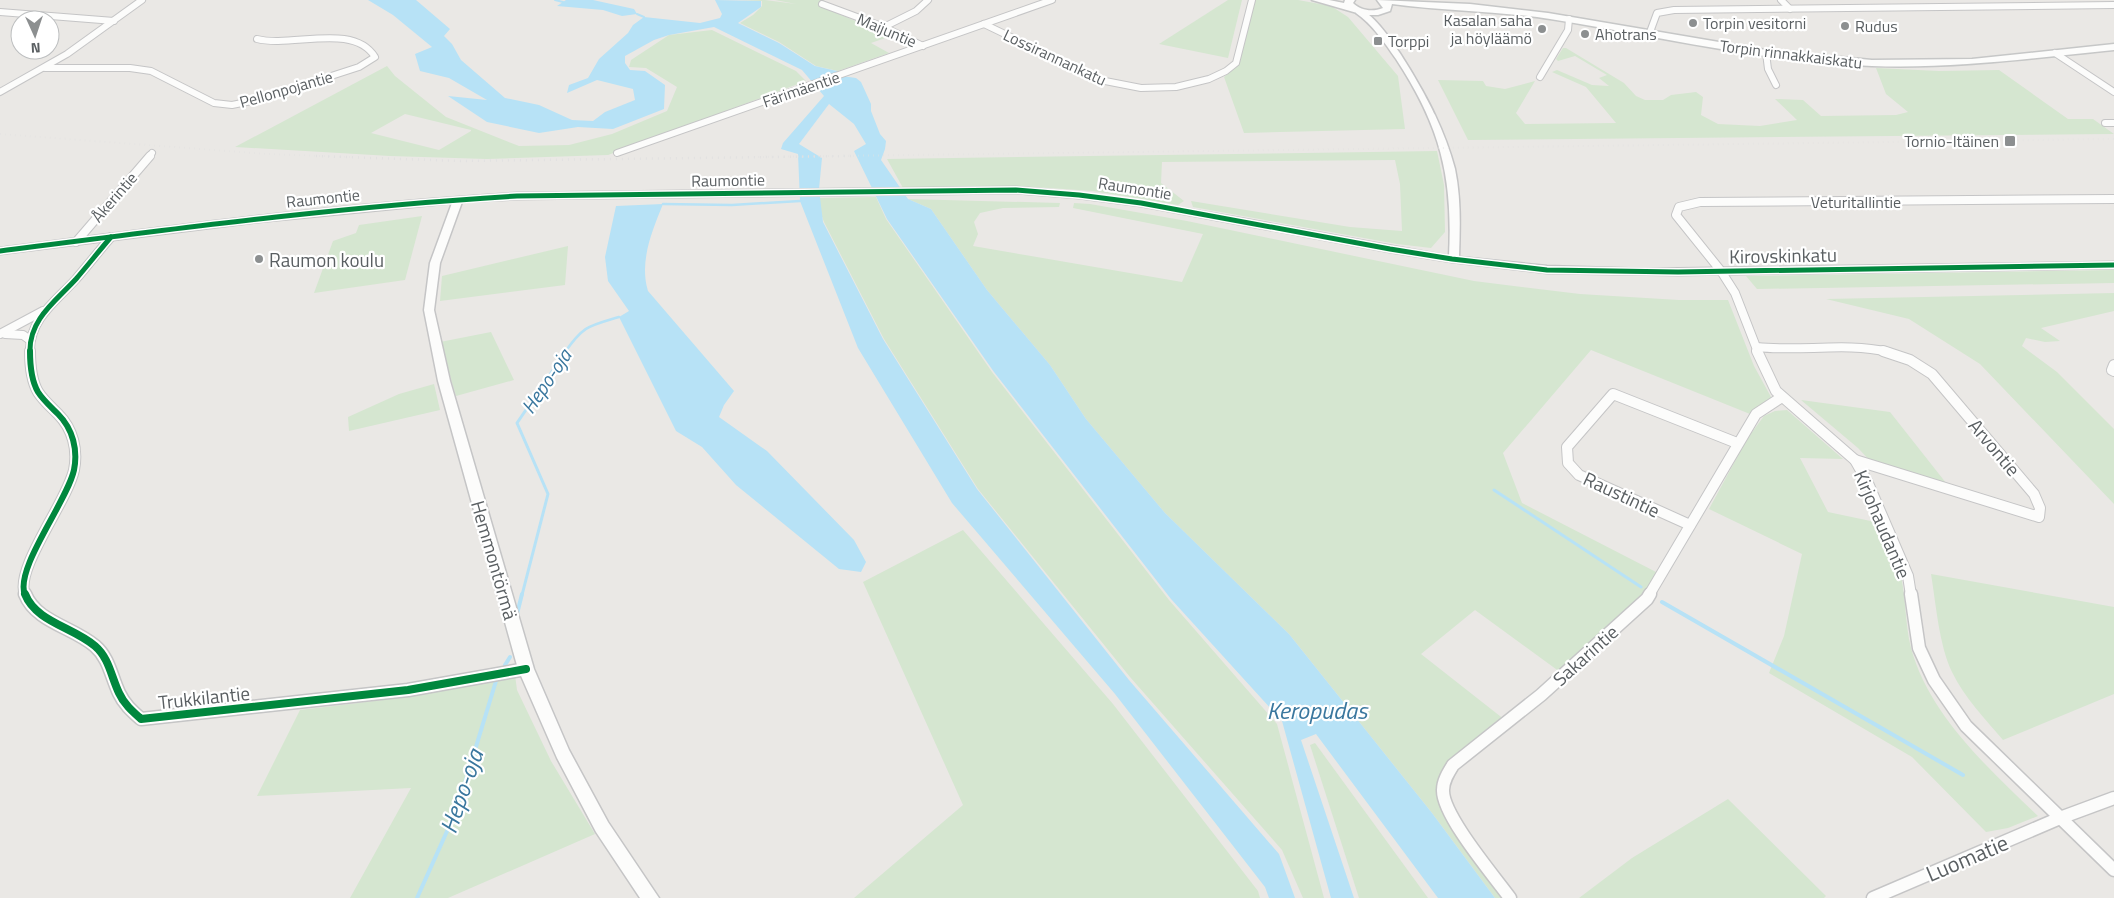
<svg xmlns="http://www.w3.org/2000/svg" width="2114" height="898" font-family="'Titillium Web',sans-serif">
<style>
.green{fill:#d5e6d0;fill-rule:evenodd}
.water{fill:#b7e2f6}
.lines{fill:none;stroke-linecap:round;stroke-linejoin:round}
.stream-far3{stroke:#b7e2f6;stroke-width:2}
.stream-far2{stroke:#b7e2f6;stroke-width:2.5}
.stream-far1{stroke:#b7e2f6;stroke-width:3}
.stream{stroke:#b7e2f6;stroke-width:4}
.minor-far3-casing{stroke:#c5c5c6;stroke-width:8}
.minor-far2-casing{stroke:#c5c5c6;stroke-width:10}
.minor-far1-casing{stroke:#c5c5c6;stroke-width:12}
.minor-casing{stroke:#c5c5c6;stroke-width:15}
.tertiary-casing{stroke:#c5c5c6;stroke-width:3}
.secondary-casing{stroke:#c6c7c7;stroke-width:3}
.minor-far3{stroke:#fcfcfb;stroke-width:6}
.minor-far2{stroke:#fcfcfb;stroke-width:8}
.minor-far1{stroke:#fcfcfb;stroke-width:10}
.minor{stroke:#fcfcfb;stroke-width:12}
.tertiary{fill:#fcfcfb;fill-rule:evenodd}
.secondary{fill:#fcfcfb;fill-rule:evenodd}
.rail-far1{stroke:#e2e1e1;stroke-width:2;stroke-dasharray:0.5 4.5;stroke-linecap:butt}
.rail{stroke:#e2e1e1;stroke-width:2.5;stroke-dasharray:1 5;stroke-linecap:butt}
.cycleway-far2-casing{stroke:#fff;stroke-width:8}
.cycleway-far1-casing{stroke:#fff;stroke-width:9}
.cycleway-casing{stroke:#fff;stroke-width:11}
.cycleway-far2{stroke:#00873e;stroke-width:5}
.cycleway-far1{stroke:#00873e;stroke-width:6}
.cycleway{stroke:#00873e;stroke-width:8}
.poi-dot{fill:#8c8f90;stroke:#fff;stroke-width:2}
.labels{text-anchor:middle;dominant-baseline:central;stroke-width:4.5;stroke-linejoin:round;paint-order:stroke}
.far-poi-label{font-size:16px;fill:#5a5f62;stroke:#fff;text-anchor:start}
.far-street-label{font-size:16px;fill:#5a5f62;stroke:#fff}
.street-label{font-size:19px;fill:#5a5f62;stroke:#fff}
.poi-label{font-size:19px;fill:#5a5f62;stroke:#fff;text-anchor:start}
.water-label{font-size:20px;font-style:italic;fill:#3a779e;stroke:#fff}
.near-street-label{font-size:22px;fill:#5a5f62;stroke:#fff}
.near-water-label{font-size:24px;font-style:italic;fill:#3a779e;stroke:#fff}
</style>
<rect width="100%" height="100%" fill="#eae8e5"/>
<g class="green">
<polygon points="739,0 765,0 796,4 775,0 824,0 823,3 827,9 891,36 871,43 889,53 838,71 816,66 779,42 740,23 753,15 762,6 762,1"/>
<polygon points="1228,0 1242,0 1228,58 1159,44"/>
<polygon points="1255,0 1298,0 1331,6 1348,17 1398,76 1405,129 1244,133 1224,77 1237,65"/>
<path d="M712 30 796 71 806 81 608 155 487 159 390 156 235 147 387 66 395 76 446 117 519 146 569 145 612 134 667 111 677 87 646 68 629 67 631 60 669 35ZM405 114 471 130V131L439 150 371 133Z"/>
<polygon points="1563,48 1566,48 1624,83 1636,96 1645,100 1663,100 1671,95 1696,92 1703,97 1701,115 1718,124 1760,126 1797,120 1775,99 1803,100 1821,116 1896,115 1908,112 1886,94 1876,68 1939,71 1999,70 2068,119 2093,119 2114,134 1468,140 1438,80 1483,81 1486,86 1505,89 1535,81 1516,113 1525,124 1616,123 1586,87 1552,72 1557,70 1592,85 1609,86 1599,78 1607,75 1575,56 1558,61 1556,59"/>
<polygon points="1437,151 1444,185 1445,232 1431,248 1397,244 1193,207 1191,201 1350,227 1402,231 1400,184 1395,160 1162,162 1161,183 1184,201 1178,205 1093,191 1019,186 903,188 887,159"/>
<polygon points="876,197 886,219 992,372 1169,600 1277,724 1324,898 1303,898 1282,850 1130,677 978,489 884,339 824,222 815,198"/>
<path d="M908 199 1060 203 1059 207 1003 208 980 213 974 222 978 234 973 246 1182 282 1203 234 1073 208 1074 203 1090 204 1187 221 1474 281 1580 294 1679 300H1728L1754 366 1771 397 1775 400 1765 402 1750 414 1591 350 1503 453 1522 503 1658 573 1640 604 1560 672 1475 610 1421 654 1505 720C1480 739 1441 758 1437 792L1505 898H1495L1432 813 1289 634 1165 513 1086 419 1050 365 987 290 931 209Z"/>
<polygon points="422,216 405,280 314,293 333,241 356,233 359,225"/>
<polygon points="568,246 565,285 440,301 442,276"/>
<polygon points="2114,270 2114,283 1757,289 1746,276"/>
<polygon points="2114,293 2114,311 2041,328 2060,341 2045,342 2026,338 2022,346 2057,372 2114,429 2114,504 1980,364 1909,319 1826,299"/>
<polygon points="491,332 514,380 456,396 440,342"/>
<polygon points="434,384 440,410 349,431 348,417 399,394"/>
<polygon points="1801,400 1890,412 1950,488 1873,464 1858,448"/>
<path d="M1787 410 1843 459 1800 458 1828 512 1880 523C1887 540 1898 558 1901 576 1906 599 1905 624 1911 648 1929 715 1989 769 2038 816L2008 828 1986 832 1912 757 1769 673 1784 636 1802 554 1709 509 1747 439 1764 416 1775 411Z"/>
<polygon points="963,530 1113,704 1258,891 1260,898 854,898 963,805 863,582"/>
<path d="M1931 574 2114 607V694L2003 740C1985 719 1964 697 1952 672 1939 645 1936 604 1931 574Z"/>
<polygon points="515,675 517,690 551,761 595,834 448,898 350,898 411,788 257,796 300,710 407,697"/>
<polygon points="1315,743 1428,898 1359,898 1310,745"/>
<polygon points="1728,799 1826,896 1824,898 1579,898 1632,858"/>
</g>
<g class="water">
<polygon points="368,0 416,0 450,29 444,36 452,44 461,60 505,98 539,105 572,120 593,121 605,112 635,100 633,89 597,80 567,93 569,85 588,78 599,59 628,33 633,25 644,17 700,23 720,18 722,14 715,0 761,1 761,7 738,23 779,43 815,66 837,71 842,76 856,78 861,82 871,104 871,111 880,134 886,141 885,149 881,160 908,199 931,209 987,290 1050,365 1086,419 1165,513 1289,634 1432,813 1495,898 1438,898 1316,734 1301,740 1354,898 1331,898 1282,721 1171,599 994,372 887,219 854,151 866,144 854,124 829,104 799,144 822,158 819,189 823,222 883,339 977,489 1129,680 1279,854 1295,898 1269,898 1265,887 1115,694 952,503 858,348 800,201 798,154 781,149 783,143 824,96 802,70 714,27 669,35 654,40 625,56 625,63 630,70 645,71 665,85 664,109 613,129 578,127 539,133 487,122 448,96 487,100 449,78 420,71 415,54 432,47 393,15"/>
<polygon points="566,0 593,0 634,9 637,14 622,16 603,10 557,6"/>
<path d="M663 204C652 231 639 262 648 291L734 391 724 405 719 417 767 451 854 540 866 562 861 572 839 569 736 485 702 447 676 431 619 317 629 311 608 281 605 257 616 206Z"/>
</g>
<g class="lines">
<g class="stream-far3">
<polyline points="555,0 563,2"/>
<polyline points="637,14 644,17"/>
</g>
<g class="stream-far2">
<polyline points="663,204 732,205 800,201"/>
<path d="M565 352C584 325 589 326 619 317"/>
</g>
<g class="stream-far1">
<polyline points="1494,490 1641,587"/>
<polyline points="522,595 548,494 517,423 566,351"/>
</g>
<g class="stream">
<polyline points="1662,602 1963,775"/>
<polyline points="517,614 522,594"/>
<polyline points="505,665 510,657"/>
<polyline points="417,898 457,809 496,681"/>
</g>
<defs>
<g id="minor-far3">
<polyline points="1781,0 1790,9"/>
<polyline points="822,4 884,27 923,46"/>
<polyline points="0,12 114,21"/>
<polyline points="984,24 1100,80 1141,88 1176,87 1209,79 1226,71 1236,63 1252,0"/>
<polyline points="884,27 916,11 928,0"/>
<polyline points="1650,32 1657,13 1674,10 2114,5"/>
<polyline points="1766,53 1768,69 1776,85"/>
<polyline points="2055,53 2114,92"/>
<path d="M45 68H130L151 71 214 103 232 105 257 100 359 67 375 57C353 22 292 48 257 39"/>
<polyline points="1540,77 1568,30 1569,19"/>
<polyline points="0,92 67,54 142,0"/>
<polyline points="2105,123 2114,123"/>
<polyline points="617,153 1052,0"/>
<polyline points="149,157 152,153"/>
</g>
<g id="minor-far2">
<polyline points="76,242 150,156"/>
<polyline points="0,334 43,311"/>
<polyline points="5,334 23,335 30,340"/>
<path d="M1757 347C1800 352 1846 342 1888 352"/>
<path d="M30 352C29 319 56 301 76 279 88 265 99 251 111 237"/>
<polyline points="1758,352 1735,293 1721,271 1676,215 1679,207 1700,202 2114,199"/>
</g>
<g id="minor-far1">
<polyline points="1757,351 1776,391 1855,460 1867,481 1908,576 1911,595"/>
<polyline points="2114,365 2112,370 2114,371"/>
<polyline points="1855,460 2039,517 2040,508 2034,494 1932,374 1910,360 1883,351"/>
<polyline points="1690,525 1579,475 1568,463 1567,447 1613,394 1737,443"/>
<path d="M25 595C14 569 67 502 74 470 78 450 73 429 58 414 51 407 43 400 38 392 31 380 30 364 30 351"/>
<polyline points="1649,595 1756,414 1782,397"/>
</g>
<g id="minor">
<path d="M25 594C36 622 73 627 95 646 109 658 111 676 119 693 124 704 132 711 141 719L408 690 526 669"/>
<polyline points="1911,594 1919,648 1934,680 1966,726 2114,870"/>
<path d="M1510 898C1494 876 1442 815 1443 790 1443 781 1448 773 1453 765L1541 695 1647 599 1650 594"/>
<polyline points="1873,898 2060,818 2114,798"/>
</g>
<path id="tertiary" d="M1356 9C1378 7 1426 95 1435 115 1443 132 1450 150 1455 169 1461 198 1460 227 1459 257L1547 266 1645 269 2114 262V268L1678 275 1547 273 1452 262 1390 252 1141 206 1079 198 1016 193 517 199 462 202 440 263 434 310 450 381 534 669 569 750 608 822 659 898H640L596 832 557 758 518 669 438 381 424 310 430 263 452 203 258 222 0 254V248C172 226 344 203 517 193L1016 187C1163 199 1304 232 1449 256 1453 176 1440 126 1396 59 1384 42 1373 25 1356 13Z"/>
<path id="secondary" d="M1312 0H1329L1344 3 1345 0H1355L1353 3C1361 11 1373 12 1383 8L1377 0 1470 4 1548 13 1766 50 1872 60 1972 59 2114 44V50C2034 58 1953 69 1872 66 1764 62 1657 36 1550 19 1498 11 1444 11 1392 4L1390 11 1378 15H1364Z"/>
</defs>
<use href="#minor-far3" class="minor-far3-casing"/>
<use href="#minor-far2" class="minor-far2-casing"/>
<use href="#minor-far1" class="minor-far1-casing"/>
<use href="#minor" class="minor-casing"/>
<use href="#tertiary" class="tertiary-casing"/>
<use href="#secondary" class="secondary-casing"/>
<use href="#minor-far3" class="minor-far3"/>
<use href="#minor-far2" class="minor-far2"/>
<use href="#minor-far1" class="minor-far1"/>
<use href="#minor" class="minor"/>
<use href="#tertiary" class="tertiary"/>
<use href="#secondary" class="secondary"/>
<g class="rail-far1">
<polyline points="0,134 267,154 350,157"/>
<polyline points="758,157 2114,139"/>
</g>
<polyline class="rail" points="316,156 459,161 852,156"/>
<defs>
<g id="cycleway-far2">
<path d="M0 251C172 229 344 206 517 196L1016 190 1079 195 1141 203 1390 249 1452 259 1547 270 1678 272 2114 265"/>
<path d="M30 352C29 319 56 301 76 279 88 265 99 251 111 237"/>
</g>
<path id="cycleway-far1" d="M25 595C14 569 67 502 74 470 78 450 73 429 58 414 51 407 43 400 38 392 31 380 30 364 30 351"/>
<path id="cycleway" d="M25 594C36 622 73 627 95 646 109 658 111 676 119 693 124 704 132 711 141 719L408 690 526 669"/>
</defs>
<use href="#cycleway-far2" class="cycleway-far2-casing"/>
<use href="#cycleway-far1" class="cycleway-far1-casing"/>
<use href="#cycleway" class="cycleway-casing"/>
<use href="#cycleway-far2" class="cycleway-far2"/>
<use href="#cycleway-far1" class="cycleway-far1"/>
<use href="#cycleway" class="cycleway"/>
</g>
<g class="poi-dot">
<circle cx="1693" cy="23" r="5"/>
<circle cx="1845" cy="26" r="5"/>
<circle cx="1542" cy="29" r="5"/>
<circle cx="1585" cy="34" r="5"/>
<rect x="1373" y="36" width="10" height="10" rx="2.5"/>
<rect x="2004" y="135" width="12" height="12" rx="2.5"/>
<circle cx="259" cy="259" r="5"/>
</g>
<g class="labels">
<g class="far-poi-label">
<text x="1532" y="20" text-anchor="end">Kasalan saha<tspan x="1532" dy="18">ja höyläämö</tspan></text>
<text x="1703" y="23">Torpin vesitorni</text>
<text x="1855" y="26">Rudus</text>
<text x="1595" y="34">Ahotrans</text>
<text x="1388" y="41">Torppi</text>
<text x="1999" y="141" text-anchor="end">Tornio-Itäinen</text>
</g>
<g class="far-street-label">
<text transform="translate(887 30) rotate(23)">Maijuntie</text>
<text transform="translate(1791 54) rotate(7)">Torpin rinnakkaiskatu</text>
<text transform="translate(1055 57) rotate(25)">Lossirannankatu</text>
<text transform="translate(286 89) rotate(-16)">Pellonpojantie</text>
<text transform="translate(801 89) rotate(-19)">Färimäentie</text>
<text transform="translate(728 180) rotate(-1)">Raumontie</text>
<text transform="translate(1135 188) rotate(9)">Raumontie</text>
<text transform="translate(114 197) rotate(-49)">Åkerintie</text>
<text transform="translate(323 198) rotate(-6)">Raumontie</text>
<text x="1856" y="202">Veturitallintie</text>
</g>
<g class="street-label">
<text transform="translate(1783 255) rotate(-1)">Kirovskinkatu</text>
<text transform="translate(1995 447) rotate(50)">Arvontie</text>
<text transform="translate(1622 494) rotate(25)">Raustintie</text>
<text transform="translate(1883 524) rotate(67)">Kirjohaudantie</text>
<text transform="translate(495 560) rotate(74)">Hemmontörmä</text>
<text transform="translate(1585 655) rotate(-42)">Sakarintie</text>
<text transform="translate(204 697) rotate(-6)">Trukkilantie</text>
</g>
<g class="poi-label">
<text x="269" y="259">Raumon koulu</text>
</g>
<g class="water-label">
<text transform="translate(546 381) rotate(-56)">Hepo-oja</text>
</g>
<g class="near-street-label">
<text transform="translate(1967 858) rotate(-23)">Luomatie</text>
</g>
<g class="near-water-label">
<text x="1317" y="710">Keropudas</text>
<text transform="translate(461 791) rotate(-71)">Hepo-oja</text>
</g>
</g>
<g transform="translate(35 35) rotate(177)"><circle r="24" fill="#ffffff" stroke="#bdbfc0"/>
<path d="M0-4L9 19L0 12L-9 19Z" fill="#8c8f90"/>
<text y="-8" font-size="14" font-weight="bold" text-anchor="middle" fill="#5a5f62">N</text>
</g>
</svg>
